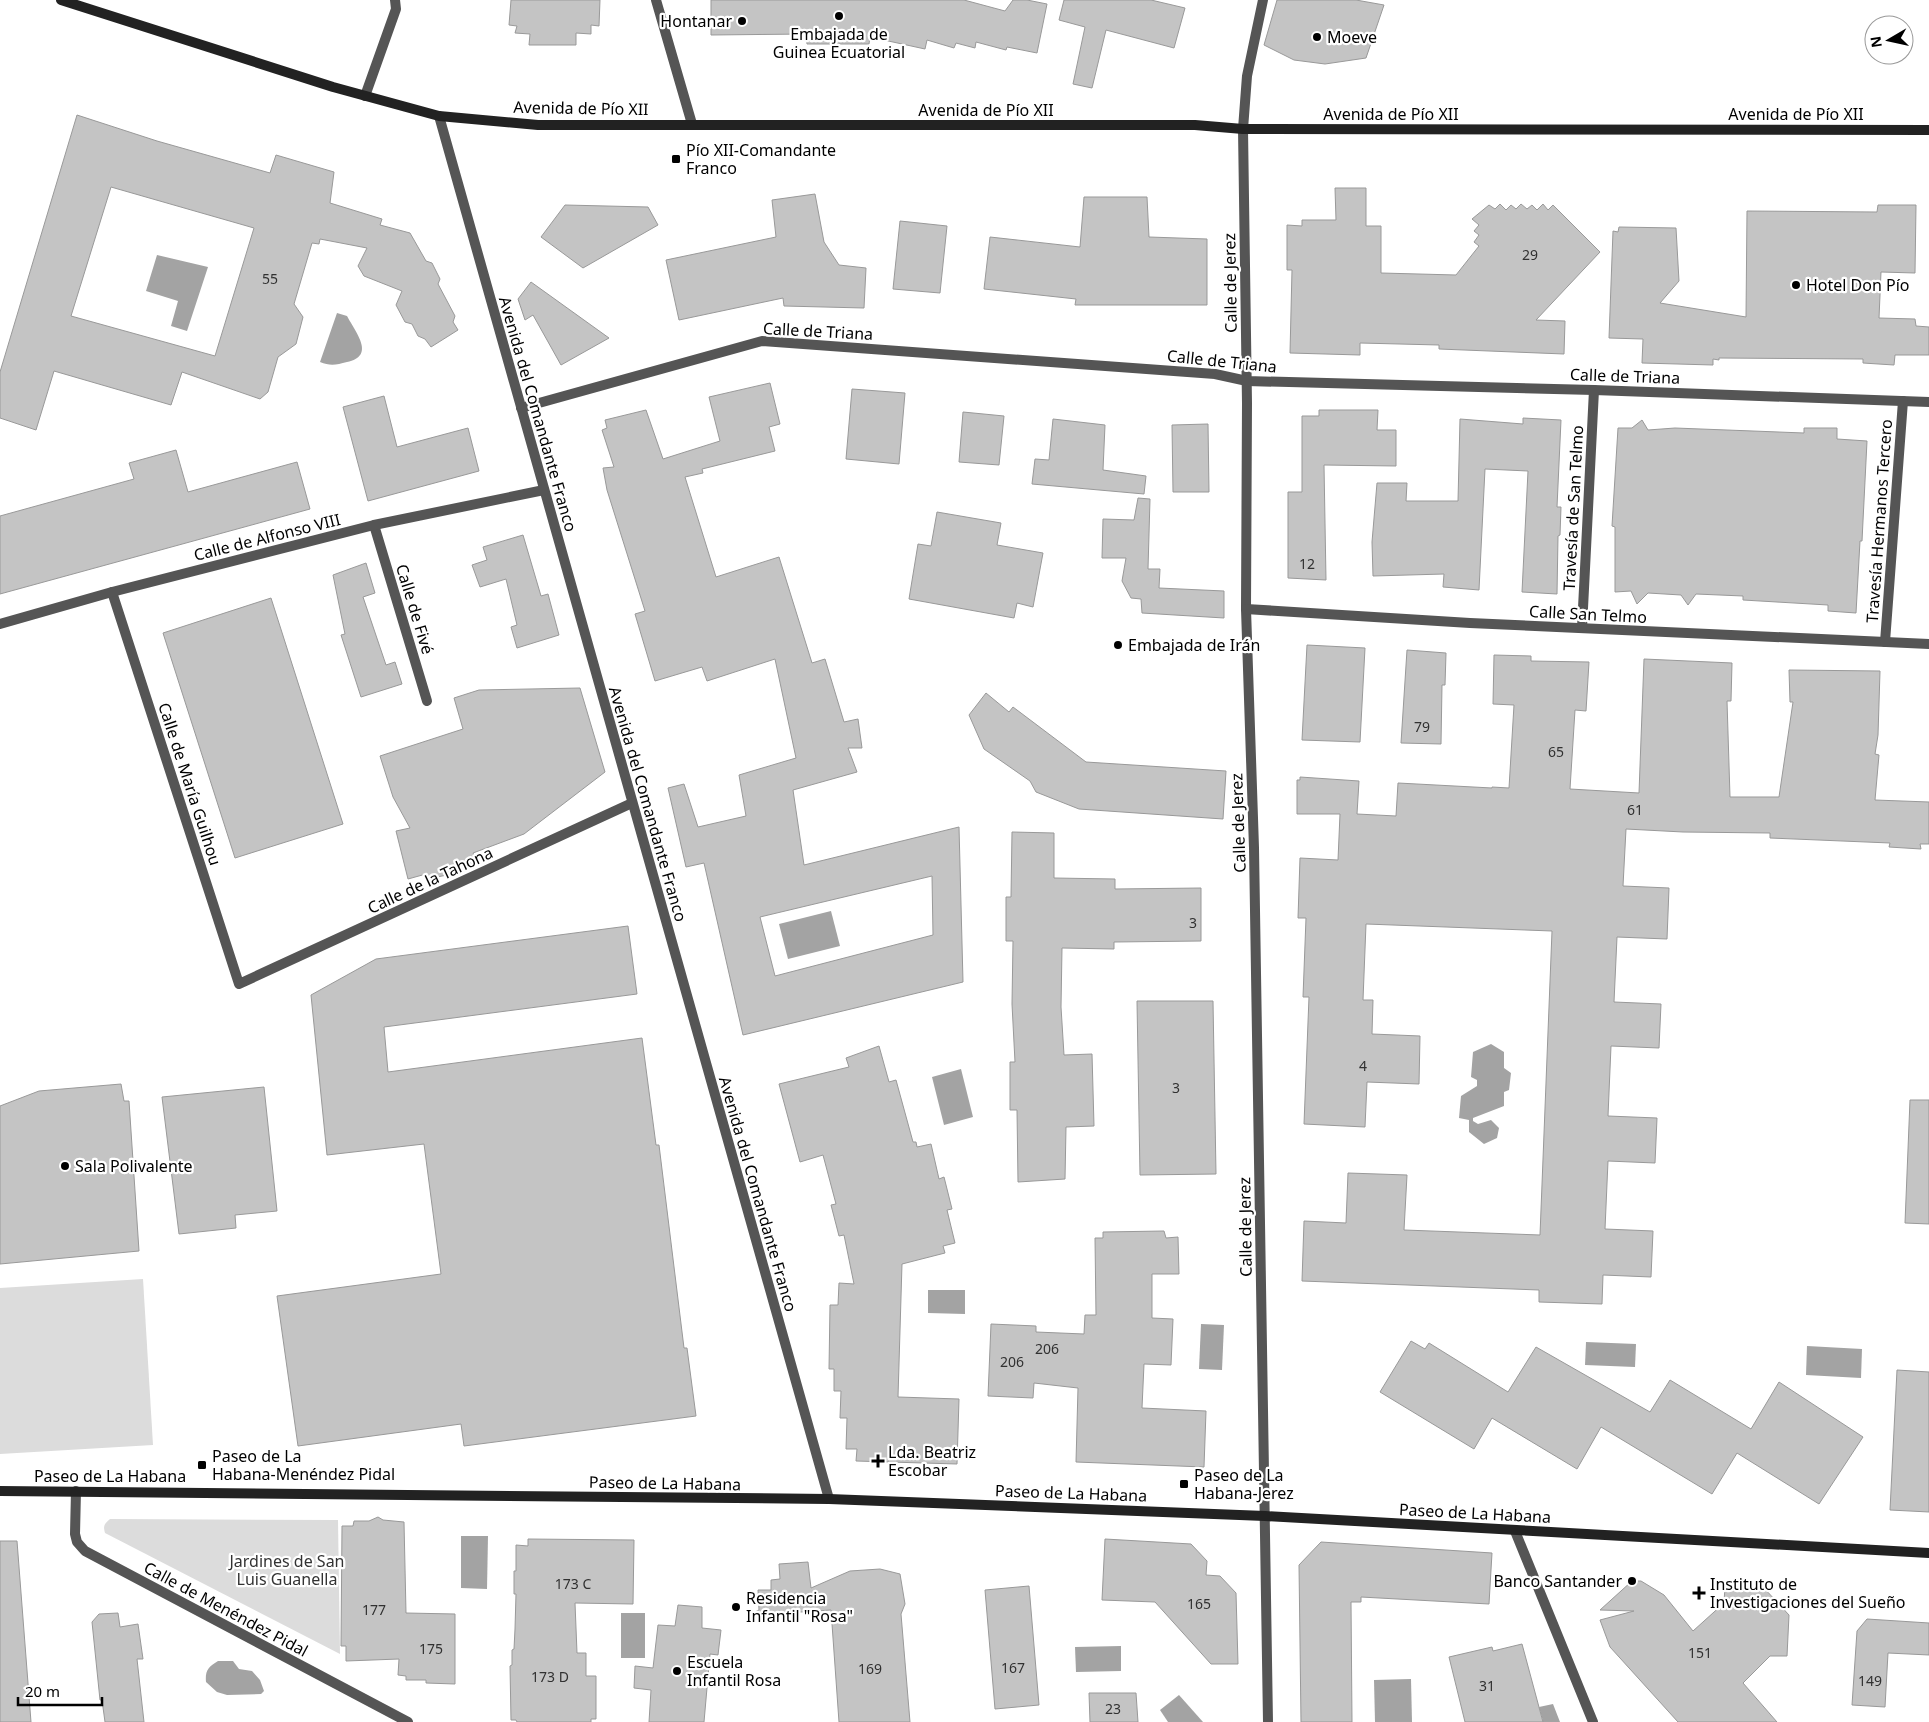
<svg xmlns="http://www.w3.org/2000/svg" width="1929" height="1722" font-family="'Noto Sans',sans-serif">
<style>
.green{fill:#dcdcdc}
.water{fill:#a3a3a3}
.building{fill:#c4c4c4;stroke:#999;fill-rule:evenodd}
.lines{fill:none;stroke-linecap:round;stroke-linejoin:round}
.street{stroke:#555;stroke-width:10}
.secondary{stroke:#222;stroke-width:10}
.poi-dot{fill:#000;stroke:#fff;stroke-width:2}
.labels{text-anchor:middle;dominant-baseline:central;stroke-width:4.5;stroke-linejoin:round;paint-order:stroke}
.number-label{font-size:14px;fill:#313131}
.poi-label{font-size:16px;fill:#000;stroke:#fff;text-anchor:start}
.street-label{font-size:16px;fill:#000;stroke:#fff}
.park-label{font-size:16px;fill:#333;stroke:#fff}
</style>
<rect width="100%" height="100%" fill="#fff"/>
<g class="green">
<polygon points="143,1279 153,1445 0,1454 0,1288"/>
<path d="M110 1519 338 1520 340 1654 105 1533C103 1526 104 1524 110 1519Z"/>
</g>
<g class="water">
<polygon points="157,255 208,267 187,331 171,326 178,301 146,291"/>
<path d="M337 313 347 316C356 333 376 356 347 362 336 365 330 366 320 362Z"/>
<polygon points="831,911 840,946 788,959 779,924"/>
<polygon points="1491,1044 1504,1052 1504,1068 1511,1073 1509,1090 1504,1092 1504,1106 1473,1118 1473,1121 1478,1124 1491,1120 1499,1128 1497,1138 1484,1144 1469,1132 1469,1120 1459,1118 1461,1096 1477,1086 1477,1080 1471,1077 1473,1052"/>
<polygon points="961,1069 973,1117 944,1125 932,1077"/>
<polygon points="928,1290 965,1290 965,1314 928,1313"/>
<polygon points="1201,1324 1224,1325 1222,1370 1199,1369"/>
<polygon points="1586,1342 1636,1344 1635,1367 1585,1365"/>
<polygon points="1807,1346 1862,1349 1861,1378 1806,1375"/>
<polygon points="461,1536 488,1536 487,1589 461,1588"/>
<rect x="621" y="1613" width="24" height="45"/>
<polygon points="1121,1646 1121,1671 1076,1672 1075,1647"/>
<path d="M218 1661H233L239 1669 252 1671 260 1680 264 1691 261 1694 227 1695 217 1692 206 1682C205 1671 208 1667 218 1661Z"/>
<polygon points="1411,1679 1412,1722 1375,1722 1374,1680"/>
<polygon points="1179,1695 1203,1722 1168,1722 1160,1710"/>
<polygon points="1553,1704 1560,1722 1538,1722 1543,1721 1539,1707"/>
</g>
<g class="building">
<polygon points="511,0 600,0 599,26 591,25 591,34 576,33 576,45 529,45 530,34 515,33 517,26 509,25"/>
<polygon points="711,0 964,0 1005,11 1013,0 1027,0 1047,4 1037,53 1007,47 1006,50 976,42 975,48 956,43 954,48 927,40 925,49 870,37 869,44 807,44 806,34 711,35"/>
<polygon points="1064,0 1151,0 1185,8 1174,48 1106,30 1092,88 1073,84 1085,27 1059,20"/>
<polygon points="1277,0 1356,0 1384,5 1366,58 1325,64 1294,60 1264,45"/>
<path d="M77 115 157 141 270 173 276 155 334 172 330 203 382 219 380 225 410 233 426 261 432 263 440 279 438 284 455 316 453 322 458 330 431 347 425 339 418 336 412 324 405 322 396 305 402 291 364 276 358 266 367 248 320 239 319 244 312 243 294 304 303 317 296 344 278 357 268 392 260 399 182 372 171 405 54 371 36 430 0 418V372ZM111 187 254 228 215 356 71 316Z"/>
<polygon points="1335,188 1366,188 1366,226 1381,226 1381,273 1456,275 1479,246 1474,242 1479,235 1474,231 1479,225 1472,219 1489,205 1495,209 1500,204 1506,210 1511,205 1516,209 1521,204 1527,209 1532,205 1537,210 1543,204 1548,210 1553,205 1600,252 1536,320 1565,321 1564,354 1439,349 1439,345 1360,343 1360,355 1290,353 1292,270 1287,270 1287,225 1302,226 1302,220 1336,220"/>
<polygon points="815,194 824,242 839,265 866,268 864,308 784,306 783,298 679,320 666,260 776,237 772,200"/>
<polygon points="1084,197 1147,197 1149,237 1207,239 1207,305 1075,305 1076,299 984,289 990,237 1080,247"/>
<polygon points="565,205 648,207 658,225 583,268 541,237"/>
<polygon points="1878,205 1916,205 1915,273 1881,272 1879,318 1915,319 1916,326 1929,327 1929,355 1895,355 1894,365 1863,363 1863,359 1719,358 1719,360 1713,359 1713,365 1642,363 1643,339 1609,338 1613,231 1618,232 1619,227 1676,228 1679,281 1660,303 1746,317 1747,211 1877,212"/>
<polygon points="900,221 947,226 940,293 893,289"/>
<polygon points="531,282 609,338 561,365 533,315 525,320 518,299"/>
<path d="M770 383 780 424 769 427 775 451 702 469 703 473 685 477 716 577 779 557 812 663 825 659 844 722 858 719 862 748H848L857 772 793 790 804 865 959 827 963 982 743 1035 704 863 686 867 668 788 684 784 698 827 746 816 739 775 796 758 775 659 707 681 702 667 655 681 635 614 645 611 607 490 603 468 614 467 602 430 607 428 605 420 646 410 663 459 720 441 709 397ZM932 876 933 935 775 976 760 917Z"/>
<polygon points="852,389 905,393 899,464 846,459"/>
<polygon points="384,396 397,447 468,428 479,471 368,501 343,407"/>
<polygon points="1319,410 1378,410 1377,430 1396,430 1396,466 1324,465 1326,580 1288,578 1288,492 1302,492 1302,416 1319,416"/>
<polygon points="963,412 1004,416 999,465 959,462"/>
<polygon points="1523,418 1561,420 1557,507 1561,507 1560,535 1558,536 1557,594 1522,592 1528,471 1485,469 1479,590 1443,587 1444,574 1373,576 1372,542 1377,483 1407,483 1406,501 1458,501 1460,419 1523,424"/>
<polygon points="1053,419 1105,425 1103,470 1146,476 1144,494 1032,484 1035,459 1049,460"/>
<polygon points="1642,420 1648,430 1675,428 1804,433 1804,428 1837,428 1837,439 1867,441 1862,541 1860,541 1856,613 1828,611 1828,605 1743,600 1743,596 1696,594 1688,605 1681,595 1648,593 1637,604 1631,591 1615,592 1615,527 1612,526 1618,428 1632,428"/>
<polygon points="1208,424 1209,492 1173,492 1172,425"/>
<polygon points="176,450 188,492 297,462 310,509 0,594 0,516 134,479 129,463"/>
<polygon points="1138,498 1150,499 1148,569 1160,569 1159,588 1224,591 1224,618 1142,613 1141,599 1131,598 1122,581 1126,558 1102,558 1103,519 1134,520"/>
<polygon points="937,512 1001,523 997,545 1043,553 1033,607 1017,603 1014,618 909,599 918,544 931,546"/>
<polygon points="523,535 541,596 548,594 559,635 517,648 511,627 517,625 506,579 480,587 472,565 487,560 483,547"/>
<polygon points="366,563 375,593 363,597 386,665 395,662 402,684 361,697 341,635 345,634 333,575"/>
<polygon points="271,598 343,824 235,858 163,633"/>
<polygon points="1307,645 1365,648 1360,742 1302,740"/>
<polygon points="1407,650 1446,653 1445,685 1442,685 1441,744 1401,743"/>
<polygon points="1494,655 1531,656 1531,661 1589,662 1586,711 1575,710 1570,789 1639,793 1644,659 1732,663 1731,701 1727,701 1730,797 1779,797 1793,702 1790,702 1789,670 1880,671 1878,735 1875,754 1879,755 1875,800 1929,802 1929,844 1920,844 1921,849 1889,847 1890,843 1770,838 1770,833 1683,832 1626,829 1623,886 1669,888 1667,939 1617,937 1614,1002 1661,1004 1659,1048 1611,1046 1608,1116 1657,1118 1655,1163 1608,1161 1605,1229 1653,1231 1651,1277 1603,1275 1602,1304 1539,1302 1539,1290 1302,1281 1304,1221 1346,1223 1348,1173 1407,1175 1404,1230 1540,1235 1552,931 1366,924 1363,1000 1373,1000 1372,1034 1420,1036 1419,1084 1367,1082 1365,1127 1304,1124 1309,997 1303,997 1306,918 1298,918 1300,858 1338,860 1340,814 1297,814 1297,780 1300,780 1300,777 1359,781 1357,814 1396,816 1398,783 1492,788 1492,787 1509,788 1514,705 1493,704"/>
<polygon points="580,688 605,772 524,834 473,853 477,861 447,875 427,879 426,874 408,879 396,831 410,828 393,797 380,756 463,729 454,698 479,690"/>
<polygon points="986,693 1009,712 1013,707 1086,762 1226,771 1223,819 1079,809 1036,792 1030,781 984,749 969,715"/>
<polygon points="1012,832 1054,833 1054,878 1115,879 1115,889 1201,888 1201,941 1114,942 1114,949 1062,948 1061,1007 1064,1055 1092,1054 1094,1126 1066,1127 1065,1179 1018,1182 1017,1110 1010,1110 1010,1062 1015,1062 1012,1004 1013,941 1006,941 1006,897 1011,897"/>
<polygon points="628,926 637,994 384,1027 388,1072 642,1038 656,1145 659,1145 684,1348 687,1348 696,1416 464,1446 461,1424 298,1446 277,1296 441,1274 424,1144 327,1155 311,995 376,959"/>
<polygon points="1137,1001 1213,1001 1216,1174 1140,1175"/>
<polygon points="879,1046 889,1082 896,1080 913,1142 916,1142 917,1147 931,1144 939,1179 944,1177 952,1209 947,1210 955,1243 943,1246 945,1253 902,1264 898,1397 959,1399 957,1464 856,1461 857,1449 846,1449 847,1418 840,1418 841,1391 834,1391 834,1369 829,1369 830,1305 838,1305 839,1283 854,1284 844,1235 839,1236 831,1205 836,1204 823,1155 800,1162 779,1084 849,1067 846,1058"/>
<polygon points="121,1084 124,1101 129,1101 139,1251 0,1264 0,1106 39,1091"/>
<polygon points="264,1087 277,1211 235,1215 236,1228 179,1234 162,1097"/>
<polygon points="1910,1100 1929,1100 1929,1224 1905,1223"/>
<polygon points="1164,1231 1166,1238 1178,1237 1179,1274 1152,1274 1152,1318 1173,1319 1171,1365 1144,1364 1142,1408 1206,1411 1204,1467 1076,1462 1078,1388 1034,1383 1033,1398 988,1396 991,1324 1036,1326 1036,1332 1084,1334 1085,1315 1096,1315 1095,1238 1103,1238 1103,1232"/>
<polygon points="1411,1341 1425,1349 1429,1343 1508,1392 1536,1347 1650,1412 1670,1380 1751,1429 1779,1382 1863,1437 1819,1504 1737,1453 1712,1494 1601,1427 1577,1469 1492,1418 1474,1449 1380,1392"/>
<polygon points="1897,1370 1929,1372 1929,1512 1890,1510"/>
<polygon points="378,1517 383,1520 404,1522 406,1613 455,1614 455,1684 426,1683 426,1680 406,1680 406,1676 398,1675 399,1659 346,1661 346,1646 341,1646 342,1526 353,1526 354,1521 369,1521"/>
<polygon points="528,1539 634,1540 633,1604 575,1603 577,1653 586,1653 586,1676 596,1676 596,1719 591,1719 591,1722 517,1722 516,1720 511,1720 510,1666 512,1665 512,1650 514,1649 515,1629 516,1594 514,1594 514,1571 516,1571 516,1545 528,1546"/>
<polygon points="1105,1539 1191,1544 1207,1561 1206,1575 1220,1576 1236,1593 1238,1664 1211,1664 1155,1602 1102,1600"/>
<polygon points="0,1541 17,1541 31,1722 0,1722"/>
<polygon points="1321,1542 1492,1553 1489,1604 1361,1597 1361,1602 1351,1602 1352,1722 1301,1722 1299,1565"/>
<polygon points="808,1562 811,1588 850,1571 880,1569 900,1574 905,1604 901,1614 910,1722 839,1722 831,1610 756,1615 755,1612 759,1610 758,1590 771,1590 771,1580 780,1579 779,1564"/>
<polygon points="1632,1581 1641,1581 1664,1595 1693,1631 1724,1603 1725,1586 1764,1588 1789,1615 1787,1656 1770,1656 1743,1683 1777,1722 1678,1722 1610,1647 1600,1620 1634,1611 1600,1610"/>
<polygon points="1029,1586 1039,1705 995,1709 985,1590"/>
<polygon points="678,1605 702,1607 702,1628 721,1630 718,1655 710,1654 704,1722 649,1722 651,1690 634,1688 635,1666 653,1668 658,1625 675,1626"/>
<polygon points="118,1613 120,1627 138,1624 143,1659 137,1659 144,1722 105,1722 102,1700 100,1700 92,1622 99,1614"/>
<polygon points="1867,1619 1929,1623 1929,1655 1888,1653 1885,1707 1852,1705 1857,1631"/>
<polygon points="1522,1644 1543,1722 1465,1722 1449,1657 1492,1647 1493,1651"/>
<polygon points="1089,1693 1136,1693 1138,1722 1090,1722"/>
</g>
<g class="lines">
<g class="street">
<polyline points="656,0 692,124"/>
<polyline points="1263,0 1247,76 1243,129 1247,403 1246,609 1254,848 1268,1722"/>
<polyline points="365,96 396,9 395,0"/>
<polyline points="439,116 829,1499"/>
<polyline points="521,408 762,341 1215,374 1247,381 1594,390 1929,402"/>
<polyline points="374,525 427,701"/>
<polyline points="112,592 239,984 632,803"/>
<polyline points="1246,609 1470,623 1929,644"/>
<polyline points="0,624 112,592 374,525 544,490"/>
<polyline points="1582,628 1594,390"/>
<polyline points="1885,642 1903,401"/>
<polyline points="76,1491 75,1534 77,1542 85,1551 408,1722"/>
<polyline points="1515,1531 1593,1722"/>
</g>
<g class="secondary">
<polyline points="61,0 333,87 439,116 538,125 1195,125 1243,129 1929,130"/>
<polyline points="0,1491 829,1499 1265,1516 1929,1553"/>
</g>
</g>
<g class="poi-dot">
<circle cx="839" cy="16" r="5"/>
<circle cx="742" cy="21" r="5"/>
<circle cx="1317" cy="37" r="5"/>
<rect x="671" y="154" width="10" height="10" rx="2.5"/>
<circle cx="1796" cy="285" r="5"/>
<circle cx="1118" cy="645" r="5"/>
<circle cx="65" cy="1166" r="5"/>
<path d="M875.5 1453.5h5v5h5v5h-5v5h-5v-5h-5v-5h5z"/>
<rect x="197" y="1460" width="10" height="10" rx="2.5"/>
<rect x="1179" y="1479" width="10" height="10" rx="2.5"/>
<circle cx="1632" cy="1581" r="5"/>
<path d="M1696.5 1585.5h5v5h5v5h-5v5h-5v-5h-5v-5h5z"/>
<circle cx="736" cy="1607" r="5"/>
<circle cx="677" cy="1671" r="5"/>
</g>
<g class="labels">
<g class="number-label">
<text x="1530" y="254">29</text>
<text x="270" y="278">55</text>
<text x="1307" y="563">12</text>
<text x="1422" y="726">79</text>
<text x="1556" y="751">65</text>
<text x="1635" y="809">61</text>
<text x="1193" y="922">3</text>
<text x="1363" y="1065">4</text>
<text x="1176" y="1087">3</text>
<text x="1047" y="1348">206</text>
<text x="1012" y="1361">206</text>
<text x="573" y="1583">173 C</text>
<text x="1199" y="1603">165</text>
<text x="374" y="1609">177</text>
<text x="431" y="1648">175</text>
<text x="1700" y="1652">151</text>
<text x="1013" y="1667">167</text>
<text x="870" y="1668">169</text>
<text x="550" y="1676">173 D</text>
<text x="1870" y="1680">149</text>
<text x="1487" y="1685">31</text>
<text x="1113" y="1708">23</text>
</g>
<g class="poi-label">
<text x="732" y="21" text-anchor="end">Hontanar</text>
<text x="839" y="34" text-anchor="middle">Embajada de<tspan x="839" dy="18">Guinea Ecuatorial</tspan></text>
<text x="1327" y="37">Moeve</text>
<text x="686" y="150">Pío XII-Comandante<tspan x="686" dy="18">Franco</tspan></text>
<text x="1806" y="285">Hotel Don Pío</text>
<text x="1128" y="645">Embajada de Irán</text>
<text x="75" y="1166">Sala Polivalente</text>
<text x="888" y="1452">Lda. Beatriz<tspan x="888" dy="18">Escobar</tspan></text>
<text x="212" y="1456">Paseo de La<tspan x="212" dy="18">Habana-Menéndez Pidal</tspan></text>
<text x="1194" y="1475">Paseo de La<tspan x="1194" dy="18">Habana-Jerez</tspan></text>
<text x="1622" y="1581" text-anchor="end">Banco Santander</text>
<text x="1710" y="1584">Instituto de<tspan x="1710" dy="18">Investigaciones del Sueño</tspan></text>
<text x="746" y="1598">Residencia<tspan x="746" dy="18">Infantil "Rosa"</tspan></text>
<text x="687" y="1662">Escuela<tspan x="687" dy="18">Infantil Rosa</tspan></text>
</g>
<g class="street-label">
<text transform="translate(581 108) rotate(1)">Avenida de Pío XII</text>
<text x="986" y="110">Avenida de Pío XII</text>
<text x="1391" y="114">Avenida de Pío XII</text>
<text x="1796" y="114">Avenida de Pío XII</text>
<text transform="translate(1230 283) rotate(-91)">Calle de Jerez</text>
<text transform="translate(818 331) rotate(3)">Calle de Triana</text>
<text transform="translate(1222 361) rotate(6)">Calle de Triana</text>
<text transform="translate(1625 376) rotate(2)">Calle de Triana</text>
<text transform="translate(538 414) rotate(74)">Avenida del Comandante Franco</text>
<text transform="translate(1573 508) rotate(-87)">Travesía de San Telmo</text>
<text transform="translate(1879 521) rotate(-86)">Travesía Hermanos Tercero</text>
<text transform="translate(267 537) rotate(-14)">Calle de Alfonso VIII</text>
<text transform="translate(415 609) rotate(73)">Calle de Fivé</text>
<text transform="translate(1588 614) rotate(3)">Calle San Telmo</text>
<text transform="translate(190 784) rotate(72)">Calle de María Guilhou</text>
<text transform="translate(648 804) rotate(74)">Avenida del Comandante Franco</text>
<text transform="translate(1238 823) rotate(-92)">Calle de Jerez</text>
<text transform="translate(430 880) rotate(-25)">Calle de la Tahona</text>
<text transform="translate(758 1194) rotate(74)">Avenida del Comandante Franco</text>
<text transform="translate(1245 1227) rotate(-91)">Calle de Jerez</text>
<text x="110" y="1476">Paseo de La Habana</text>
<text transform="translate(665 1483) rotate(1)">Paseo de La Habana</text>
<text transform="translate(1071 1493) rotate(2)">Paseo de La Habana</text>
<text transform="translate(1475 1513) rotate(3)">Paseo de La Habana</text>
<text transform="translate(226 1609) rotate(28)">Calle de Menéndez Pidal</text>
</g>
<g class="park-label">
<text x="287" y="1561">Jardines de San<tspan x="287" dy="18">Luis Guanella</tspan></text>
</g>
</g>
<g transform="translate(1889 40) rotate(261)"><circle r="24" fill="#ffffff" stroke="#999999"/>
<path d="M0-4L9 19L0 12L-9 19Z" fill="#000000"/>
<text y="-8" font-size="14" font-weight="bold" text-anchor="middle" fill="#000000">N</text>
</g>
<path d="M18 1697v8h84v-8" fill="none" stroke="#000000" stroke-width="2.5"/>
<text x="25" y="1697" font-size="15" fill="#000000" stroke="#ffffff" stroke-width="4" paint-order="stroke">20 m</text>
</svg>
